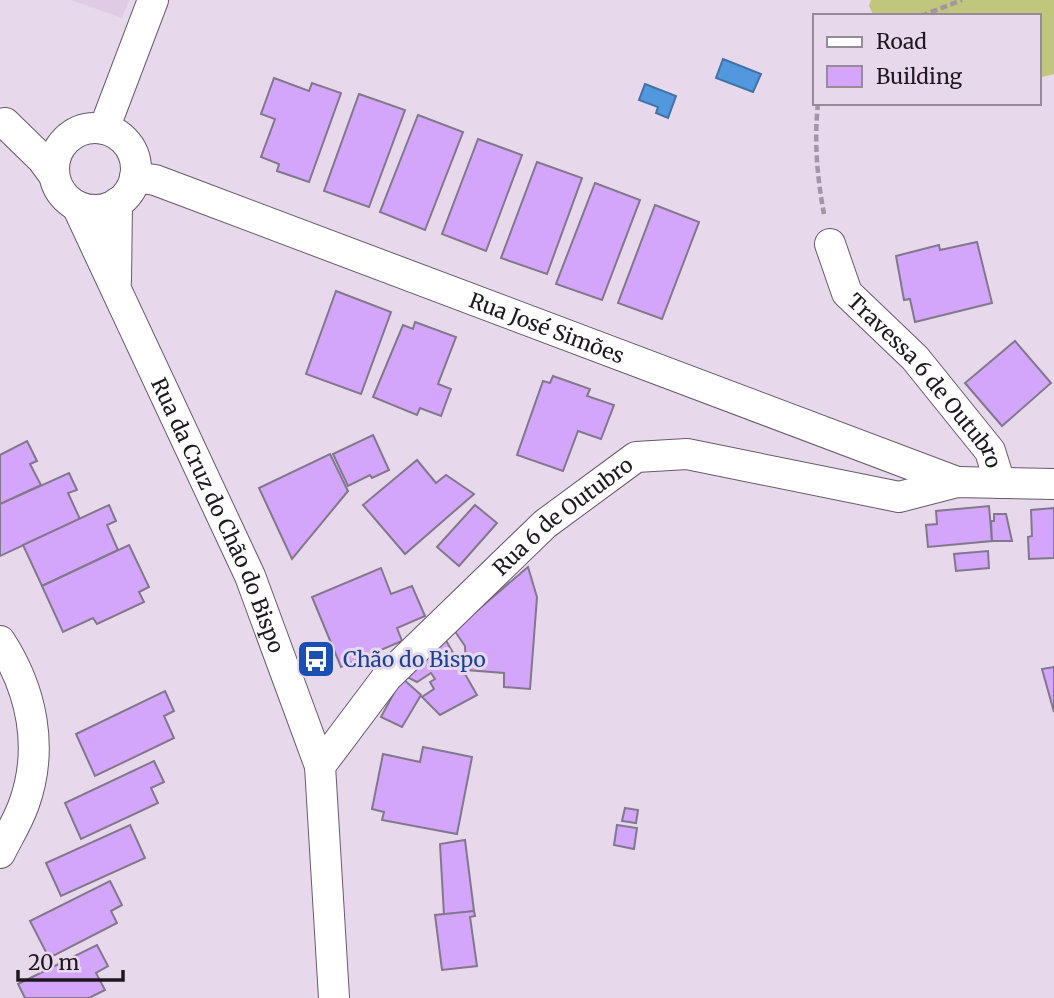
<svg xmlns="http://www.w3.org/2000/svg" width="1054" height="998" font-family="Merriweather,serif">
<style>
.built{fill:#e0cbe4}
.green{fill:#c0c67b}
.water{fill:#5298df;stroke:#4272a5;stroke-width:2}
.building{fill:#d3a6fc;stroke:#81788b;stroke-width:2}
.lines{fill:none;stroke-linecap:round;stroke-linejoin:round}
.minor-casing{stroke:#675a6a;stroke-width:32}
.path{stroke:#a296a4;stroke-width:4.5;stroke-dasharray:7 3.5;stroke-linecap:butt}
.minor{stroke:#fff;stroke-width:30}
.labels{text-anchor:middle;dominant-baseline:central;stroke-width:6;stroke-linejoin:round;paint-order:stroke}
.street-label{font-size:21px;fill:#1d181e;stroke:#e8d8eb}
.transit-label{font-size:21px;fill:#164399;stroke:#e8d8eb;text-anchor:start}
</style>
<rect width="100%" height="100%" fill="#e8d8eb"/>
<polygon class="built" points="71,0 129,0 122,18"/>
<polygon class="green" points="871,0 1054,0 1054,74 1038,78 1038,16 874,16 869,6"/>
<g class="water">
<polygon points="723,59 761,74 753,92 716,78"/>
<polygon points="645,84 676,96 668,118 656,113 658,107 639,100"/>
</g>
<g class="building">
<polygon points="274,78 309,91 312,83 341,93 309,182 277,171 279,164 261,157 275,119 261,114"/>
<polygon points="359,94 405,110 369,207 324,191"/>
<polygon points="418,115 463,132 425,230 380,212"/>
<polygon points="478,139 522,155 486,251 442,234"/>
<polygon points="537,162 582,178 547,274 501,258"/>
<polygon points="595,183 640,200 602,300 556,284"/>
<polygon points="655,205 699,222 662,319 618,303"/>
<polygon points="977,242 992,303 915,322 910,299 904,300 896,256 939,245 940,250"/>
<polygon points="336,291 391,312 361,394 306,374"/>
<polygon points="415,322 456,337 438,384 451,389 441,416 420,408 417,415 373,397 403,325 413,329"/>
<polygon points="1015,341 1051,383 1002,426 965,383"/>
<polygon points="553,376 590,389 587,396 614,405 601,439 578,431 563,471 517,455 543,381 550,383"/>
<polygon points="373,435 389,470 372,478 370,475 348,486 333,454"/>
<polygon points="27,441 37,461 30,464 41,485 0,504 0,455"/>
<polygon points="330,454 348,491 292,559 259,488"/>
<polygon points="417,460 436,483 446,475 474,494 405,554 363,505"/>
<polygon points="69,473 77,490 68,493 80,519 0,556 0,504"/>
<polygon points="109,505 116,521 107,525 118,550 42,586 23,545"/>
<polygon points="475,505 497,523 459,566 437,547"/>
<polygon points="989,506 992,541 928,547 926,525 937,524 936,511"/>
<polygon points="1054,508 1054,558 1029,559 1028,537 1032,536 1031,510"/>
<polygon points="994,514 1006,514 1012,541 992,541 991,521 994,521"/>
<polygon points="129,545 149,587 139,592 144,602 97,624 93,618 63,632 42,586"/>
<polygon points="988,551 989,568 956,571 954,554"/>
<polygon points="528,567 537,597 530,689 504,687 504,673 466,670 465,646 454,630"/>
<polygon points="381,568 391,594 412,586 425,616 397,628 402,641 341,667 312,597"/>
<polygon points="444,637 477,695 440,715 422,697 434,689 430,682 435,679 431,673 417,682 405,676"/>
<polygon points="1054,667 1054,712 1042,669"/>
<polygon points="402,678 421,695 402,727 381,717"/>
<polygon points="165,691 174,711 164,716 174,738 95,776 76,734"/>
<polygon points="423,747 472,757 457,834 382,820 384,812 372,809 383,754 420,762"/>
<polygon points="154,761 164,782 151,788 158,803 81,839 65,803"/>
<polygon points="625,808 638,810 636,823 622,821"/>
<polygon points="130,825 145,858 61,896 46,863"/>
<polygon points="617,825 637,828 634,849 614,845"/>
<polygon points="465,840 474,911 444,915 440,844"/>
<polygon points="110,881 122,905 111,911 117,923 49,958 30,921"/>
<polygon points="474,911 475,916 470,917 477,966 442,970 435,915"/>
<polygon points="97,945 108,966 96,973 105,990 89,998 25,998 18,984"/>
</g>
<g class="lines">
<defs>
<g id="minor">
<polyline points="5,123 42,159 53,174"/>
<circle cx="95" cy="169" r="41"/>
<polyline points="104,129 153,0"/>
<path id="s1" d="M135 177 155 180 187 192 957 482"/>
<path id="s2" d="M77 206 250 576 320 766 334 998"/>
<path id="s3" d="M830 244 847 293 915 358 990 451 1000 483"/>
<polyline points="116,281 117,203"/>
<path d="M0 641C32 690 44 748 24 804 18 821 8 837 0 853"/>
<path id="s4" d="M320 766 387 677 545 524 636 457 687 454 899 497 957 482 1054 484"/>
</g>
</defs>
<use href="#minor" class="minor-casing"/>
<g class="path">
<polyline points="921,16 962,0"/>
<path d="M818 103C814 141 817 177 824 214"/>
</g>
<use href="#minor" class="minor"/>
</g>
<defs>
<symbol id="bus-square" viewBox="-11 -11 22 22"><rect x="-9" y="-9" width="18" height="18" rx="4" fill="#1a4fb4" stroke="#e8d8eb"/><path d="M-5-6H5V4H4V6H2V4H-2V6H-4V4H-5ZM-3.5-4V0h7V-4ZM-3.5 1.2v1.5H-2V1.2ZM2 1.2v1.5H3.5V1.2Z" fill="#fff"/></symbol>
</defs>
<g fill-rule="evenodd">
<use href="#bus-square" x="294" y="637" width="44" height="44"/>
</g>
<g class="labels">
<g class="street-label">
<text stroke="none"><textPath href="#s1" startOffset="439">Rua José Simões</textPath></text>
<text stroke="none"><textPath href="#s3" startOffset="170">Travessa 6 de Outubro</textPath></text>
<text stroke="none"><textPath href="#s2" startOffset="340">Rua da Cruz do Chão do Bispo</textPath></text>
<text stroke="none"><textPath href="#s4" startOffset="350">Rua 6 de Outubro</textPath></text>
</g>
<g class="transit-label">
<text x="343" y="659">Chão do Bispo</text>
</g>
</g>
<rect x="813" y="14" width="228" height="91" fill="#e8d8eb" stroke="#978b99" stroke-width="2"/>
<rect x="827" y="37" width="35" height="10" fill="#ffffff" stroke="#978b99" stroke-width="2"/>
<text x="876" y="49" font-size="21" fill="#1d181e">Road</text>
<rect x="827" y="66" width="35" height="21" fill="#d3a6fc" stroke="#978b99" stroke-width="2"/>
<text x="876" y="84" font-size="21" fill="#1d181e">Building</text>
<path d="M18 970v10h105v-10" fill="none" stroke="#1d181e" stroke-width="3.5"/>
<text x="28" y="970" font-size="21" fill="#1d181e" stroke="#e8d8eb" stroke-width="5" paint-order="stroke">20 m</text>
</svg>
